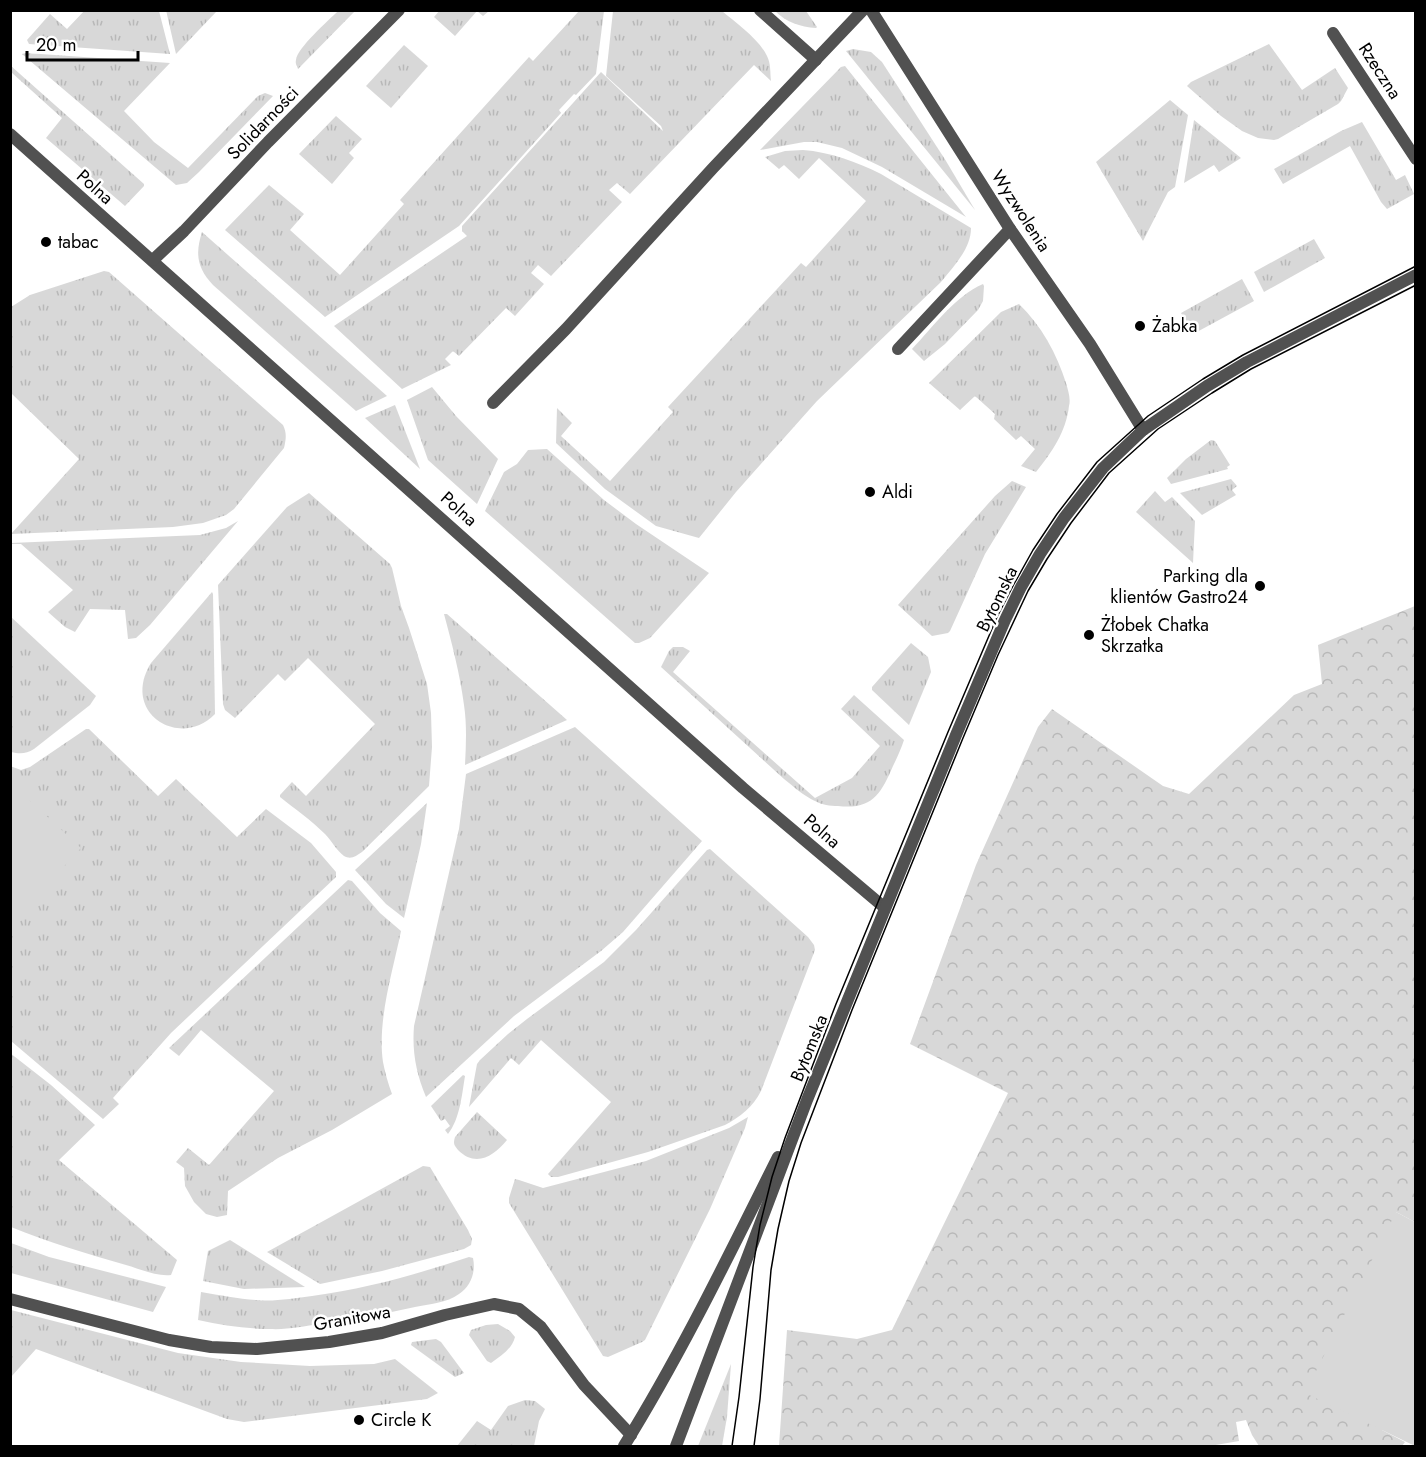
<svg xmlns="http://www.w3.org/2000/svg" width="1426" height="1457" font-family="Jost,sans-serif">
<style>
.grass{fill:url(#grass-tufts)}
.forest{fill:url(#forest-crowns)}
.garden{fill:#d8d8d8}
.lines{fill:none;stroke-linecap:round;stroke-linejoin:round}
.minor{stroke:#515151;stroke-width:12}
.tertiary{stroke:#515151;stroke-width:12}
.tram{stroke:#000;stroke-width:1.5}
.poi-dot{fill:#000;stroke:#fff;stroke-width:2}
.labels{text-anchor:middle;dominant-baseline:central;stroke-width:5;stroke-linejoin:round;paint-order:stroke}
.street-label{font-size:18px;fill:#000;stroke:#fff}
.poi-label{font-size:18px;fill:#000;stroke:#fff;text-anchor:start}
</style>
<defs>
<pattern id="grass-tufts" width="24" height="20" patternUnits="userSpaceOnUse" patternTransform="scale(1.5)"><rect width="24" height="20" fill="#d8d8d8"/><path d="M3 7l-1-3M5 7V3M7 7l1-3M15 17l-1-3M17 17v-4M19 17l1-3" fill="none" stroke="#b8b8b8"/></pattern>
<pattern id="forest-crowns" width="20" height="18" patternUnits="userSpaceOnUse" patternTransform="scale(1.5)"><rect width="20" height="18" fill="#d8d8d8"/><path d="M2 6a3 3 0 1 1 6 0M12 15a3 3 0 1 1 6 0" fill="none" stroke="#b8b8b8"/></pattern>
</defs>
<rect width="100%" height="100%" fill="#fff"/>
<g class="grass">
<polygon points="85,10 159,11 170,54 29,44 27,40 50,14 67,29"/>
<polygon points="166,10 217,10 217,11 176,54"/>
<polygon points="440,10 489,10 489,11 483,16 477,11 455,36 434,17"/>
<path d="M338 11H355L298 69C297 65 295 64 296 60 297 48 329 20 338 11Z"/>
<polygon points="579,11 604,11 596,74 576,95 574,94 559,110 561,113 459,226 325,317 225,230 269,185 304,214 290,230 340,275 404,204 400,200 529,57 533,61"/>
<path d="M613 11H722C736 23 759 39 767 56 771 64 770 72 771 81L754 65 630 194 617 183 609 190 622 202 551 276 538 265 531 273 544 284 515 316 506 308 459 356 453 351 445 359 451 365 402 389 334 326 467 236 462 231V226L601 72 663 131 661 126 606 76Z"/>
<path d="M775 11H806L817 27 816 28C800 27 786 22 775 11Z"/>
<polygon points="1269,44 1302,90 1335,68 1348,88 1341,101 1338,104 1278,139 1274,140 1258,138 1242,131 1221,116 1187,86 1191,82"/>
<polygon points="404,45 428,66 391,108 366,86"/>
<polygon points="853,49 871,52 882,62 946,161 975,210 846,51"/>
<polygon points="26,53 170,63 124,111 154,142 188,168 258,96 265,93 273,96 199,172 187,183 176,185 22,54"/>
<polygon points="11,66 144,184 144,186 125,206 46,138 62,118 11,72"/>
<polygon points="845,66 966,217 882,167 842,148 817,142 804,142 760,150 841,67"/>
<polygon points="1170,100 1188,115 1175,187 1168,192 1143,241 1096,162"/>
<polygon points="336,116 362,139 349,153 354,158 332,184 299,154"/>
<polygon points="1194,120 1241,158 1219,172 1214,165 1184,183"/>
<polygon points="1362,122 1396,180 1405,175 1414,194 1387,209 1381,202 1350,146 1283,184 1274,169 1341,131"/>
<path d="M803 150C830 152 857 162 881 174L971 228C971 249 953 267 941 282L817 401 736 492 699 538 656 526 605 489 556 443 557 408 572 423 561 436 610 481 673 412 668 407 801 263 806 267 866 201 819 158 799 179 784 165 779 169 765 157 785 151Z"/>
<path d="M202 232 387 396 356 411 213 285C197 268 195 254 202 232Z"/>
<polygon points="1314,239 1325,258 1264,292 1254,272"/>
<path d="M104 271 109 272 283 425C287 433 286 439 284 448L234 509 226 515 203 523 173 527 11 534 79 459 11 393V307L30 295Z"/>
<polygon points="1242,279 1254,301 1195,333 1192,332 1181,313"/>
<path d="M983 284 984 286 983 301 978 310 945 344 924 361 912 349C934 326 954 297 983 284Z"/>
<path d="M1019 304C1041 325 1057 354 1066 383 1068 390 1071 399 1069 406 1066 432 1052 452 1036 472L1021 466 1035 449 1021 436 1016 440 994 419 995 414 975 396 960 410 929 383 1001 312Z"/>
<polygon points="432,387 456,416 498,459 477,504 428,460 407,400"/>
<polygon points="395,405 420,469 365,418"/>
<polygon points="1211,440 1215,441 1230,465 1227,467 1228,469 1171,484 1167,478 1186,459"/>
<polygon points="547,449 604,500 636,524 709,573 650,638 639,643 635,643 485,511 504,472 517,464 528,450"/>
<polygon points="1231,479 1237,486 1232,490 1236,495 1202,515 1180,493"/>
<polygon points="1012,481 1026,487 985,554 950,631 948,633 932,636 898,605 995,496"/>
<polygon points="1155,491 1165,502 1172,497 1195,521 1193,563 1136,512"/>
<path d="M309 493 390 564 392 568 401 606 409 628 427 684 431 713 432 747 429 786 362 852C356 856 351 860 344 856 337 851 331 840 325 834 311 820 295 809 280 797V795L292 782 306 796 375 724 308 658 285 681 278 674 235 718 225 710 223 704 218 585 287 507Z"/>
<polygon points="238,521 150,625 136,638 128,639 125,610 90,609 75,632 65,627 48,612 73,590 21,544 11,544 11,543 200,535 226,528"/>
<path d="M212 592 213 594 215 714C180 750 120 713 151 663Z"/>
<path d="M444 614H447L567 720 465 765C466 745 467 725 464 705 460 674 452 644 444 614Z"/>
<path d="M10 616 96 696 90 705 34 749C26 754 20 754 11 752Z"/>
<polygon points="911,643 928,657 931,672 909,725 872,690 872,687"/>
<path d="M673 647H683L690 651 673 672 815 798 852 778 880 746 841 709 854 695 904 740C901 749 897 758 893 766 881 794 872 810 838 806 830 806 822 805 815 801 804 796 794 787 784 779L661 667 669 651Z"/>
<path d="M575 727 702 841 623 932 601 951 514 1016 426 1097C416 1073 412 1052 414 1026L459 829 466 774Z"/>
<polygon points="86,729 89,729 158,796 176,779 237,837 266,809 311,843 336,872 336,877 171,1033 113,1098 119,1104 103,1119 11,1041 10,766 21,770 30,767"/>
<polygon points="427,803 421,844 404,918 386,904 355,870"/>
<path d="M710 849 808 937 814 945 815 950 761 1091C753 1107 740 1117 725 1125L648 1152 558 1177H551L548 1174 611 1102 541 1040 519 1065 511 1058 469 1107 477 1064 480 1060 508 1034 527 1019 604 962 636 930 707 850Z"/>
<path d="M348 880 352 881 380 913 401 931C393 971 377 1020 383 1062 385 1073 388 1083 392 1094L332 1130 278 1158 228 1191 227 1215 217 1217 206 1214 194 1202 185 1186 184 1168 176 1162 188 1148 209 1165 274 1091 201 1030 179 1056 169 1048Z"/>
<path d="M10 1053 51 1085 95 1125 59 1160 177 1260 171 1275C158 1277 140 1269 126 1265 87 1254 48 1242 11 1227Z"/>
<path d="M463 1075 465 1076C462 1094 460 1119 448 1134L445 1130 450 1126 445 1119 441 1121 431 1106Z"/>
<path d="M477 1112 507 1140C494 1156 476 1168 458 1150 454 1145 453 1144 455 1137Z"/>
<polygon points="748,1117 745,1128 710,1209 645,1340 642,1342 608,1357 603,1356 509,1203 509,1198 515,1179 519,1180 543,1188 646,1161 729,1128"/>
<polygon points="423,1166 430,1167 468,1230 472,1239 471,1245 464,1249 382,1271 320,1284 267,1252"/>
<polygon points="230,1240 305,1287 244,1289 203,1281 208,1251"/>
<polygon points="11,1243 49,1257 166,1287 153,1312 11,1273"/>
<path d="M469 1257 473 1258C476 1272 471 1286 459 1294 447 1303 429 1304 415 1307 384 1314 352 1319 320 1324 304 1326 287 1330 270 1329 245 1329 222 1325 198 1320L201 1292C220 1295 238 1299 256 1300 274 1302 294 1298 312 1296 366 1289 417 1274 469 1257Z"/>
<polygon points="11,1310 178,1353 241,1362 310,1366 374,1364 395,1359 438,1393 427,1399 244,1422 227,1419 36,1349 11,1377"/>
<path d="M498 1324 510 1331 515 1337C512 1349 501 1356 491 1363L487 1361 469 1335 471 1330 486 1325Z"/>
<polygon points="436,1339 441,1342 464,1373 455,1377 411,1345 412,1342"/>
<polygon points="731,1364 727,1417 722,1446 698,1446"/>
<polygon points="525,1400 535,1401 545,1409 539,1421 534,1446 457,1446 477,1421 491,1430 508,1406"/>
</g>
<polygon class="forest" points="1415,606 1415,1222 1396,1212 1382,1430 1405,1442 1402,1446 1259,1446 1252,1435 1246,1420 1236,1422 1239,1441 1210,1446 779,1446 787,1330 857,1339 892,1330 1008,1093 910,1044 976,865 1038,727 1052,709 1163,786 1189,794 1294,695 1322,684 1318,645"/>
<g class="garden">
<polygon points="11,783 81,848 11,924 10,924"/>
<polygon points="1396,1212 1415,1222 1415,1446 1305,1393"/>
</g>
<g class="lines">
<g class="minor">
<polyline points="760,10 816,60"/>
<polyline points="1333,33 1416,159"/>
<polyline points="10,134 743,788 885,908"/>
<polyline points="153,260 184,231 268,142 399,10"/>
<polyline points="898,349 1010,229"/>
<polyline points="493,403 566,329 713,168 863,10"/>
<polyline points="10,1299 169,1340 211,1347 257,1349 329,1342 382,1333 445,1315 494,1304 519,1309 541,1327 584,1385 631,1435"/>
</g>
<g class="tertiary">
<polyline points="871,10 1010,229 1090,344 1143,430"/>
<path d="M624 1446C681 1354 729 1255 778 1157"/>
<polyline points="676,1446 807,1100 956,735 1005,620 1021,587 1040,554 1064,518 1103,468 1143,430 1207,386 1247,362 1416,275"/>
</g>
<g class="tram">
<polyline points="732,1446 739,1397 753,1267 760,1225 772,1177 785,1138 836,1004 948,732 997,617 1014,584 1033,550 1057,514 1097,462 1148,416 1203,379 1243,355 1416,266"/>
<polyline points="754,1446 760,1399 771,1270 778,1229 789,1181 801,1143 852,1010 963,738 998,655 1028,591 1047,559 1071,523 1109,473 1158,429 1212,393 1251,369 1416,285"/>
</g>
</g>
<g class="poi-dot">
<circle cx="46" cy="242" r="6"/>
<circle cx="1140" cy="326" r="6"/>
<circle cx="870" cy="492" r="6"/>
<circle cx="1260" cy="586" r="6"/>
<circle cx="1089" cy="635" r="6"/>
<circle cx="359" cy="1420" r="6"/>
</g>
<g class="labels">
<g class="street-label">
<text transform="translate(1380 71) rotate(57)">Rzeczna</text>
<text transform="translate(263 123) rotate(-46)">Solidarności</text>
<text transform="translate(95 187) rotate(42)">Polna</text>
<text transform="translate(1021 211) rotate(57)">Wyzwolenia</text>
<text transform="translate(459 509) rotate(42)">Polna</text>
<text transform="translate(997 599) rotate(-64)">Bytomska</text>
<text transform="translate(822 831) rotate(41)">Polna</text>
<text transform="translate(809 1048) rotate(-68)">Bytomska</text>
<text transform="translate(352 1318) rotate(-10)">Granitowa</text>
</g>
<g class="poi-label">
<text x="58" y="242">tabac</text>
<text x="1152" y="326">Żabka</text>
<text x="882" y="492">Aldi</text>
<text x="1248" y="576" text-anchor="end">Parking dla<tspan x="1248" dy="21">klientów Gastro24</tspan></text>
<text x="1101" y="625">Żłobek Chatka<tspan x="1101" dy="21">Skrzatka</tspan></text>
<text x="371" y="1420">Circle K</text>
</g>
</g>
<rect width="1426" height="1457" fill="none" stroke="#000000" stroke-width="24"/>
<path d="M27 51v9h111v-9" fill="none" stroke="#000000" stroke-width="3"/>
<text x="36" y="51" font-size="18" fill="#000000" stroke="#ffffff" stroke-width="4.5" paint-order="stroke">20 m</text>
</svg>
